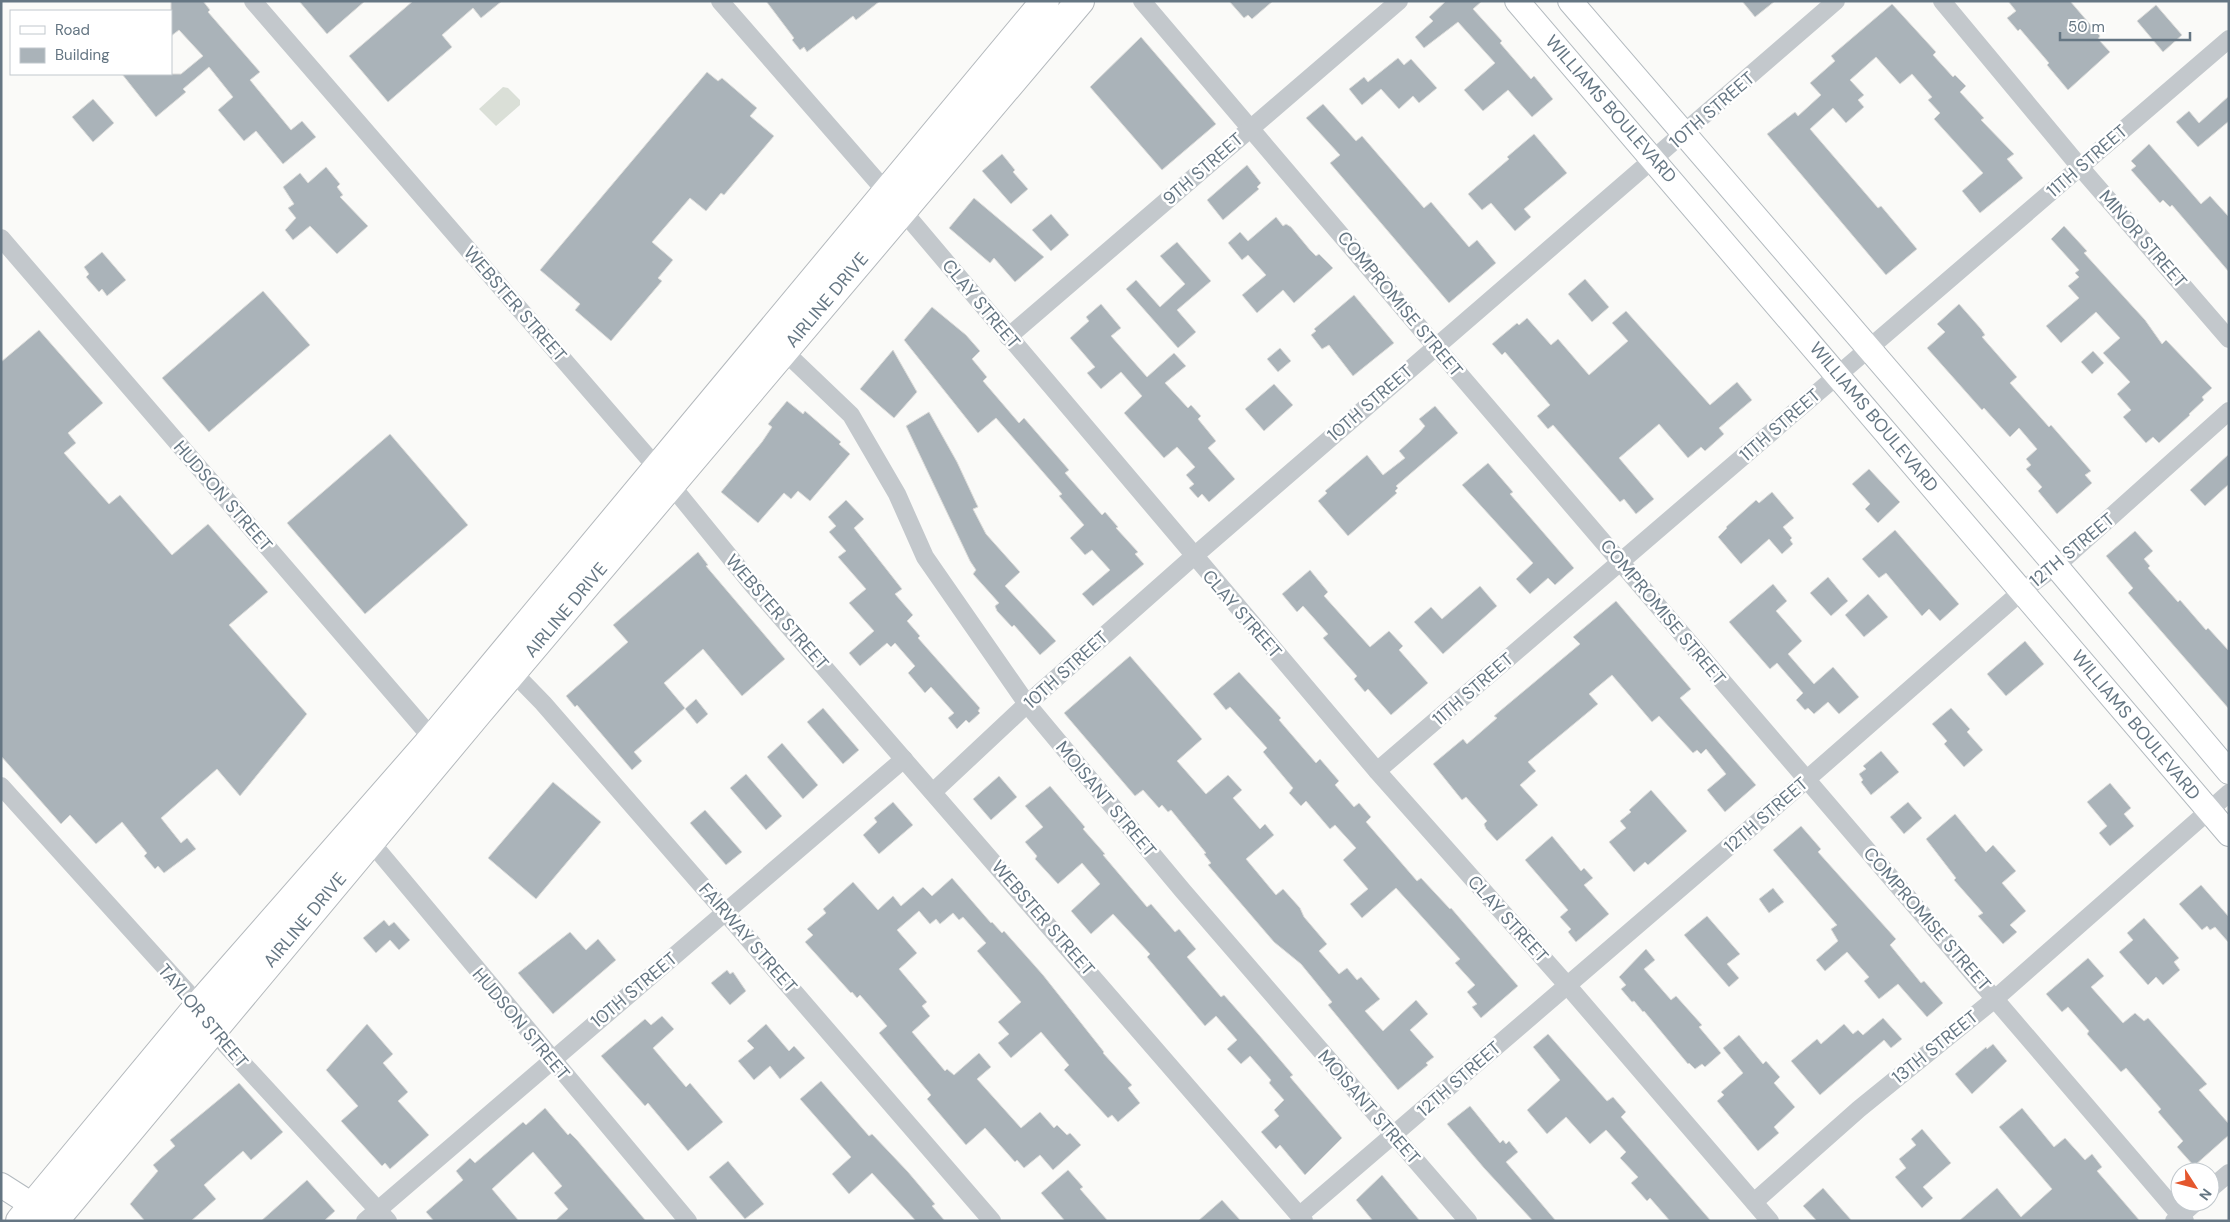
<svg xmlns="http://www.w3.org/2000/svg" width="2230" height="1222" font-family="'DM Sans',sans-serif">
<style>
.green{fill:#dadfd7}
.building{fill:#aab3b9;stroke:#dcdcda}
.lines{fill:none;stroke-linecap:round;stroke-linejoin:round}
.secondary-casing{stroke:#b3babf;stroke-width:26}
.highway-casing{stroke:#b4b9bd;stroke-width:30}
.street{stroke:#c3c8cc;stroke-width:18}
.secondary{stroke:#fff;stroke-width:24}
.highway{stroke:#fff;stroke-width:28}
.labels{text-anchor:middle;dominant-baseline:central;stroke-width:5;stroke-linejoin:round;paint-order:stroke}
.street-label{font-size:18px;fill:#657683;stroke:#fff}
</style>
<rect width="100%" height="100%" fill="#fafaf8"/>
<polygon class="green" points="503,87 508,88 520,100 520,105 496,126 479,109"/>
<g class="building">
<polygon points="171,1 203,1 210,10 208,12 260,72 250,80 291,130 302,121 316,137 283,164 256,131 244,141 218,110 233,97 209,67 183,89 186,92 156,117 122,74 181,74 203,56 179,30 171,36"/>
<polygon points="299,1 365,1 327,34"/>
<polygon points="413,1 502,1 481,18 473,8 442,35 452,47 388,102 349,56"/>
<polygon points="766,1 880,1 856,20 853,16 807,52 804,47 800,50 792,40 794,38"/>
<polygon points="1229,1 1273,1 1252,19 1248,15 1244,18"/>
<polygon points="1446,1 1482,1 1473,9 1502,41 1500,43 1531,79 1534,76 1553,99 1532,117 1508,90 1483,111 1464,90 1495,63 1458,22 1424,48 1415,37 1433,21 1429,17"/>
<polygon points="1742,1 1775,1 1755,17"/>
<polygon points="2008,1 2070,1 2100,36 2098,39 2110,52 2068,90 2047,65 2049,63 2020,29 2018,31 2007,18 2016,11"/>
<polygon points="1892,4 1936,52 1933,55 1953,77 1955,75 1966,86 1960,92 1984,118 1981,120 2014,154 2007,159 2023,178 1980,213 1962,191 1983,173 1934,119 1940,113 1928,100 1932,97 1912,74 1900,84 1876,57 1850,80 1864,95 1858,100 1864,107 1846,123 1833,108 1810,129 1878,208 1881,206 1917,249 1886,275 1767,134 1795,112 1798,116 1821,95 1810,83 1835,61 1831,56"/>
<polygon points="2156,5 2182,35 2163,52 2137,21"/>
<polygon points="1141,37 1216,124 1162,170 1090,87"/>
<polygon points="1398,58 1404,65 1411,59 1437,88 1419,103 1413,96 1399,109 1381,89 1362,105 1349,89 1364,77 1368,82"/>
<polygon points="707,72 718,81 722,78 757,108 750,116 774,136 724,195 721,193 706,211 690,198 652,242 673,260 658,278 662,281 611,341 575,310 580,304 540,270"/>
<polygon points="2229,96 2229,121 2198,147 2176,122 2189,111 2199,123"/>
<polygon points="93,99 114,123 93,142 72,117"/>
<polygon points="1323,104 1356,141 1362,136 1424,208 1431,202 1469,247 1477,240 1496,263 1449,303 1330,163 1340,155 1306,118"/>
<polygon points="1534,134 1567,173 1524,209 1531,217 1515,231 1491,203 1482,210 1468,194 1509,159 1507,157"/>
<polygon points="2149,144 2201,204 2210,196 2229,217 2229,272 2172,205 2170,207 2163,200 2160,203 2131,170 2136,166 2131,161"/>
<polygon points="1002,154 1015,170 1013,172 1028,189 1011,204 982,171"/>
<polygon points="1247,165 1261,183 1257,187 1259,189 1223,220 1207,200"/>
<polygon points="326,167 340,184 337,187 343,195 340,197 368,226 337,254 310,226 293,240 285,230 296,218 288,208 294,204 283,187 300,173 308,183"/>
<polygon points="974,198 1044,257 1015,282 994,258 990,263 949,228"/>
<polygon points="1051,214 1069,235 1051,251 1032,230"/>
<polygon points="1276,217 1283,226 1286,224 1291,227 1310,250 1316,256 1319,254 1333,268 1294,303 1283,290 1257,313 1242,295 1266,275 1248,255 1242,260 1228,243 1240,232 1248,241"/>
<polygon points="2064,226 2087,251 2084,253 2145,320 2162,344 2166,340 2212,388 2202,397 2204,400 2189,414 2190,415 2159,443 2153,437 2146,443 2123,417 2131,410 2117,394 2130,382 2103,353 2120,338 2096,312 2061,343 2046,326 2079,298 2068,286 2079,277 2075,273 2079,270 2051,239"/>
<polygon points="1177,242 1211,281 1177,310 1196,332 1178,348 1126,289 1136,280 1160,307 1185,284 1160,256"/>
<polygon points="102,252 126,280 107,296 102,289 99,292 86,277 89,274 84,267"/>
<polygon points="1585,279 1609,307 1592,322 1568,294"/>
<polygon points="263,291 310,345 209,432 162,378"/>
<polygon points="1354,295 1394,343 1353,376 1329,345 1322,349 1311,335 1316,331 1314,329"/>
<polygon points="1101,304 1121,328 1111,336 1147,377 1174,353 1186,366 1165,383 1188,408 1191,405 1201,416 1198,419 1216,441 1208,448 1235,479 1209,502 1202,494 1198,498 1189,488 1194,484 1186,475 1195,467 1177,447 1164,458 1124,413 1142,396 1121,372 1101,389 1087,373 1095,367 1070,338 1089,321 1086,317"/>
<polygon points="1959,304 1981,329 1985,335 1982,337 2017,377 2010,383 2049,427 2051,425 2091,471 2085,475 2092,483 2057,514 2038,491 2042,487 2026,469 2031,465 2026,459 2037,449 2019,428 2010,437 1984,408 1982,410 1927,348 1945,332 1937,324"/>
<polygon points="932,307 966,335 980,351 972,359 987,377 983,381 1019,423 1024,418 1069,470 1065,473 1102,515 1105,512 1118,527 1116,528 1138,552 1135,554 1144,564 1093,606 1082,594 1110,570 1092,550 1085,555 1070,538 1084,525 1059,496 1062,494 996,418 978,433 904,340"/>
<polygon points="1626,311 1710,405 1737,382 1752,400 1719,428 1724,434 1705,451 1701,447 1688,458 1659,424 1619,458 1654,499 1636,514 1624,499 1620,502 1553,425 1548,429 1537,416 1550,405 1505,352 1502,355 1492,344 1517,323 1519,325 1527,318 1551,345 1558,339 1589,375 1628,341 1612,323"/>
<polygon points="39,330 103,403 68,433 76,443 64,453 109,504 120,495 172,555 208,524 268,592 229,625 307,714 240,796 217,769 161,818 181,843 187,838 196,849 164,873 158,866 155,869 144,856 147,853 122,822 96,844 70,815 61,824 1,756 1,362"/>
<polygon points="1280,348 1291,361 1278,372 1267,359"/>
<polygon points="893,350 917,392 894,418 860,389"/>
<polygon points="2093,351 2104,363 2092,374 2081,362"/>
<polygon points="1274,384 1293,405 1264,431 1245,409"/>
<polygon points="787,401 803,414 805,411 841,442 839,444 850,454 810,501 798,491 791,499 784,493 758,523 721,492 762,442 772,427 768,424"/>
<polygon points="1435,406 1458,433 1396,486 1398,488 1395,491 1397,493 1348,536 1318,501 1327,493 1325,491 1367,455 1383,475 1405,458 1399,451 1420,432 1425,426 1419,419"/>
<polygon points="929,412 957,462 978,507 973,509 986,534 1020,572 1005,586 1056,641 1040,655 1014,625 1012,627 997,611 995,606 999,603 973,574 976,570 970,561 906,426"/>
<polygon points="390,434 468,525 365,614 287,523"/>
<polygon points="2229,454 2229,484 2205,506 2190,490"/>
<polygon points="1488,463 1513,492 1510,494 1574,568 1555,585 1548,578 1530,594 1516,579 1533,563 1462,485"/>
<polygon points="1869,469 1900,502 1878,523 1865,509 1870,504 1852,484"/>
<polygon points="1772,492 1794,518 1783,527 1792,538 1790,540 1793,544 1782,554 1769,539 1741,564 1718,537 1727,528 1726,527 1756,500 1759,503"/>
<polygon points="846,500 864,519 854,528 902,589 895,594 913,615 907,621 920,636 918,638 980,708 978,711 980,713 969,723 966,720 957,729 948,718 954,713 931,687 925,693 908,673 915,666 895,643 891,647 887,643 860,666 849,653 874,631 849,603 866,589 838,557 846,551 829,532 836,526 828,517"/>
<polygon points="1895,530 1959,604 1940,621 1929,609 1922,616 1886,573 1879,578 1862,559"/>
<polygon points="2135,531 2153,551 2144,559 2150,566 2148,568 2178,602 2180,600 2206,630 2208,628 2229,651 2229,709 2128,593 2133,588 2106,556"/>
<polygon points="698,552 708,565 706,566 785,659 742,696 703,649 664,683 685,708 634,752 642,761 632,770 577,705 575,707 566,696 628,642 613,625"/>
<polygon points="1310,570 1328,592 1324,596 1370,647 1389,631 1403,646 1399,650 1428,683 1391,715 1368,689 1365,692 1354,679 1357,676 1323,638 1328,634 1303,606 1297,612 1282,594"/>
<polygon points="1828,577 1848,601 1831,616 1810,593"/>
<polygon points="1773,584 1787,601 1776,611 1802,641 1788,654 1814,684 1833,667 1859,697 1839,714 1828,702 1814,714 1808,708 1805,710 1796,700 1803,693 1777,663 1770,669 1729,622"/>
<polygon points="1480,586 1497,606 1443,654 1414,622 1431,607 1442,619"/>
<polygon points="1868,594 1888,617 1864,637 1845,615"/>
<polygon points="1616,601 1691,689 1680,698 1756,785 1725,812 1707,790 1726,774 1706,749 1701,754 1697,750 1693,753 1659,716 1652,722 1612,675 1589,694 1598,704 1528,762 1536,771 1520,785 1538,805 1497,841 1486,829 1484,824 1487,821 1466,797 1462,800 1433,764 1463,739 1467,744 1497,718 1494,716 1580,644 1573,637"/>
<polygon points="2025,641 2044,664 2006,696 1987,674"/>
<polygon points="1130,656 1202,739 1177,761 1206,794 1228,775 1242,790 1233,798 1260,829 1265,824 1274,835 1246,859 1276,895 1283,889 1300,908 1304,917 1327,944 1319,951 1339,974 1347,968 1357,980 1361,977 1380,999 1365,1011 1383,1031 1416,1000 1428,1014 1410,1030 1434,1057 1426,1063 1428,1065 1398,1090 1328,1005 1332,1002 1301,964 1274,942 1208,865 1211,863 1204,854 1206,853 1171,810 1168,812 1162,805 1159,808 1143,790 1135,796 1064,713"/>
<polygon points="1239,672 1281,718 1279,720 1316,763 1320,759 1339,781 1335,785 1354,807 1359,803 1371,817 1366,822 1417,881 1421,878 1450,909 1451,908 1518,986 1481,1018 1472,1007 1477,1004 1467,992 1475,985 1455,963 1460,959 1396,888 1362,918 1350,904 1368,889 1343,860 1356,848 1335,825 1330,829 1306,801 1301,806 1289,793 1293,788 1263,752 1267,748 1230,707 1226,710 1213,694"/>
<polygon points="696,699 708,714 697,724 685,709"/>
<polygon points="823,708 859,750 843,764 807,722"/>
<polygon points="1951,708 1970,729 1967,732 1983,750 1964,767 1944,744 1947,741 1932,724"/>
<polygon points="782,743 818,785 803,799 767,757"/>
<polygon points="1881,751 1899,772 1871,795 1861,782 1863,780 1859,774 1866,769 1863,766"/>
<polygon points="746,774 782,816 766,830 730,788"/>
<polygon points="999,776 1017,797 991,820 973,799"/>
<polygon points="553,782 601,822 536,899 488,858"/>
<polygon points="2110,783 2131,808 2124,814 2134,826 2110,846 2099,833 2107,826 2087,802"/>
<polygon points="1050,786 1085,827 1083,829 1105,854 1103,855 1147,907 1151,904 1175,932 1179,929 1196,949 1187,957 1221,997 1224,995 1259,1035 1293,1075 1290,1077 1342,1138 1305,1175 1280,1145 1276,1149 1261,1132 1279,1116 1274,1110 1284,1100 1269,1083 1271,1080 1250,1056 1241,1064 1227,1049 1237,1040 1216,1016 1205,1026 1147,957 1150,954 1113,914 1091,934 1071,911 1100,884 1082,863 1058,884 1035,859 1037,856 1025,842 1043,827 1025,806"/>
<polygon points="1651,790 1687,831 1648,865 1645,862 1634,872 1609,842 1626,828 1620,821 1631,812 1629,810"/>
<polygon points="893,802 913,825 879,854 863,835 877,822 874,818"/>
<polygon points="1908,802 1922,818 1904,834 1890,817"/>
<polygon points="705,810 742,852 726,865 690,823"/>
<polygon points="1955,814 1986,852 1993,845 2016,871 2002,883 2026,911 2010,925 2017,932 2003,944 1978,916 1983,913 1954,880 1956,878 1926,839"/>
<polygon points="1801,826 1821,849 1818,852 1896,939 1890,945 1921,983 1924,981 1943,1003 1927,1017 1898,984 1879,999 1864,981 1869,977 1847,952 1825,971 1816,960 1838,941 1831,929 1837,925 1773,850"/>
<polygon points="1552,836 1581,871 1584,868 1593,878 1584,885 1609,914 1576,942 1568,932 1571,929 1560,917 1568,910 1525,860"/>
<polygon points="952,878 991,923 992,922 1002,933 1004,931 1043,975 1104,1052 1103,1053 1132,1085 1128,1088 1140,1103 1118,1122 1112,1115 1108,1118 1064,1070 1069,1065 1041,1032 1011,1058 998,1043 1009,1034 998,1022 1021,1002 977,951 986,943 963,917 959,920 953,913 940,924 936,919 930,924 919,911 897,930 917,953 899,969 927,1002 922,1006 930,1016 912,1032 945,1071 947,1069 954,1075 979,1053 991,1067 977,1079 1021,1128 1040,1112 1054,1128 1057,1125 1067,1135 1070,1133 1081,1145 1053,1170 1040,1155 1024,1168 1017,1160 1015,1162 985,1128 966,1145 927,1099 931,1095 879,1033 887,1026 860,995 857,998 852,992 851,993 805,942 813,935 807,929 826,913 823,909 853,882 878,910 893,896 901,906 923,887 932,896"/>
<polygon points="2201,885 2229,917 2229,943 2215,927 2210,930 2207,926 2202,930 2179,904"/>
<polygon points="1773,888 1784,902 1769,913 1759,899"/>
<polygon points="1707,916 1740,954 1727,964 1739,978 1729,987 1684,935"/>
<polygon points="2144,918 2179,958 2174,962 2180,970 2163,985 2156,977 2148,985 2119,952 2133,940 2127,933"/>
<polygon points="384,920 389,926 394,922 410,940 399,950 390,940 376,953 363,938"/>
<polygon points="570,932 586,950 598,939 616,960 553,1014 518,973"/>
<polygon points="1646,949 1655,960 1644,969 1671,1000 1676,996 1702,1025 1699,1027 1721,1053 1705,1067 1702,1064 1695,1069 1689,1063 1688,1064 1644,1011 1643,1012 1634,1001 1632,1002 1621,989 1626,985 1619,977"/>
<polygon points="2088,958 2104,976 2091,987 2123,1023 2135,1013 2144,1021 2148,1018 2207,1084 2199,1090 2229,1124 2229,1135 2194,1166 2177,1147 2183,1141 2158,1112 2161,1109 2126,1068 2121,1072 2087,1034 2089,1031 2068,1007 2062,1012 2046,994"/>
<polygon points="727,970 730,974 733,972 746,991 730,1005 711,983"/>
<polygon points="662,1016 674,1029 653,1048 686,1087 690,1083 723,1122 688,1151 648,1103 645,1106 601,1056 645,1019 651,1025"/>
<polygon points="1883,1018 1902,1039 1891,1048 1884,1040 1820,1095 1791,1061 1817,1039 1821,1044 1844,1024 1853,1034 1858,1030 1863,1035"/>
<polygon points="367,1024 393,1054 383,1063 408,1092 398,1101 429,1135 390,1169 385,1163 382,1166 341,1121 358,1106 326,1070"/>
<polygon points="766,1024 789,1051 794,1046 805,1058 780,1079 770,1066 754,1080 738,1061 754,1048 747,1041"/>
<polygon points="1548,1034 1607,1101 1613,1097 1626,1112 1621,1117 1711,1221 1670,1221 1650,1198 1647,1201 1631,1183 1638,1177 1620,1158 1626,1152 1606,1130 1590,1144 1566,1117 1547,1134 1527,1110 1560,1080 1533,1047"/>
<polygon points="1739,1035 1763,1064 1766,1061 1780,1077 1774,1083 1795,1107 1774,1127 1779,1133 1758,1151 1717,1101 1724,1095 1721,1092 1743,1073 1723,1048"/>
<polygon points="1993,1044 2007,1061 1972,1094 1955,1074 1986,1047 1987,1049"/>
<polygon points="821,1081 869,1136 872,1134 908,1172 935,1204 932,1206 945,1221 916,1221 872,1173 849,1194 832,1174 851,1157 800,1099"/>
<polygon points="239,1083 283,1132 251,1160 243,1151 204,1185 216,1199 191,1221 145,1221 130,1204 158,1171 153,1165 175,1146 170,1140"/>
<polygon points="1470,1106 1500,1143 1503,1140 1506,1144 1509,1141 1518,1152 1506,1162 1556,1221 1533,1221 1484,1168 1447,1124"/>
<polygon points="545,1108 568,1135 570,1133 577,1140 646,1221 555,1221 568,1209 554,1193 562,1186 533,1152 492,1189 519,1221 434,1221 426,1212 463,1180 456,1171 470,1158 475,1163 523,1122 526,1125"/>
<polygon points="2022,1108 2054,1147 2065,1138 2085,1160 2092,1154 2102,1167 2097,1171 2140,1221 1959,1221 1997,1188 2021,1217 2052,1189 1999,1127"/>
<polygon points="1922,1129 1951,1163 1923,1187 1933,1198 1922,1208 1895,1177 1906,1168 1899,1159 1916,1145 1911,1139"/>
<polygon points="728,1161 764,1204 745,1219 709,1177"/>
<polygon points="1068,1170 1083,1187 1080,1189 1108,1221 1065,1221 1041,1193"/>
<polygon points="1382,1175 1420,1221 1373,1221 1360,1205 1356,1200"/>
<polygon points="307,1180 335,1211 324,1221 261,1221"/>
<polygon points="1823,1188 1852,1221 1817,1221 1803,1206"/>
<polygon points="1222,1200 1241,1221 1198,1221"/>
</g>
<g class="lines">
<defs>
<g id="secondary">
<polyline points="1517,1 2229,834"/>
<polyline points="1570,1 2056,566 2229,772"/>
<polyline points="1,1185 48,1215"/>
</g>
<g id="highway">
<polyline points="20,1221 199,1005 432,739 1045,1"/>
<polyline points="54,1221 478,713 1080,1"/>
</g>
</defs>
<use href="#secondary" class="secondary-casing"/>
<use href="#highway" class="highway-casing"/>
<g class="street">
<polyline points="253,1 658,469 751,583 1304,1221"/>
<polyline points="720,1 902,210 1377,771 1567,985 1770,1221"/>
<polyline points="1142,1 1443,355 2185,1221"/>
<polyline points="1942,1 2080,167 2229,339"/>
<polyline points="1,238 438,745"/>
<polyline points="1008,337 1399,1"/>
<polyline points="784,351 851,415 897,494 925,557 1027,704 1183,891 1468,1221"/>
<polyline points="507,666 543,703 725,912 992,1221"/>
<polyline points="1377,771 2229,39"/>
<polyline points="1,786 199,1005 212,1030 388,1221"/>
<polyline points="933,792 1027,704 1193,557 1836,1"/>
<polyline points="365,835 688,1221"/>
<polyline points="2210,1189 2229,1173"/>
<polyline points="1754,1202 1859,1109 1996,998 2229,793"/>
<polyline points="1300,1215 1790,794 2022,591 2056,566 2229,411"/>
<polyline points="365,1221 904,759"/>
<polyline points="2174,1221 2196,1202"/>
</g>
<use href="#secondary" class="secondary"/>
<use href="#highway" class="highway"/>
</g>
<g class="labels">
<g class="street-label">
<text transform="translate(1611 109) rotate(49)">WILLIAMS BOULEVARD</text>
<text transform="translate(1712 110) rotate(-41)">10TH STREET</text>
<text transform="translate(2087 161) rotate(-41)">11TH STREET</text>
<text transform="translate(1203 169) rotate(-41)">9TH STREET</text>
<text transform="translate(2143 239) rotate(49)">MINOR STREET</text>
<text transform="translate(827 300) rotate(-50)">AIRLINE DRIVE</text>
<text transform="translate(515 304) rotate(49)">WEBSTER STREET</text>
<text transform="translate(981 304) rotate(50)">CLAY STREET</text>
<text transform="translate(1400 304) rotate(50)">COMPROMISE STREET</text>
<text transform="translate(1370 403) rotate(-41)">10TH STREET</text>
<text transform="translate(1874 417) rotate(50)">WILLIAMS BOULEVARD</text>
<text transform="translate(1780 425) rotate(-41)">11TH STREET</text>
<text transform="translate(223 496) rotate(49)">HUDSON STREET</text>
<text transform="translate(2072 550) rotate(-40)">12TH STREET</text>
<text transform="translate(566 610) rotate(-50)">AIRLINE DRIVE</text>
<text transform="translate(777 612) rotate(49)">WEBSTER STREET</text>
<text transform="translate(1663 612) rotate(50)">COMPROMISE STREET</text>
<text transform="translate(1242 614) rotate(49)">CLAY STREET</text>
<text transform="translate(1066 670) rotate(-42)">10TH STREET</text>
<text transform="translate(1473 689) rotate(-41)">11TH STREET</text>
<text transform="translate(2136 725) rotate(50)">WILLIAMS BOULEVARD</text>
<text transform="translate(1106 799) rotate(50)">MOISANT STREET</text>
<text transform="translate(1766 815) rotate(-41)">12TH STREET</text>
<text transform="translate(1043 918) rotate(49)">WEBSTER STREET</text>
<text transform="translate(1508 919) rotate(48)">CLAY STREET</text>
<text transform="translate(1927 919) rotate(49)">COMPROMISE STREET</text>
<text transform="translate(305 920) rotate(-50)">AIRLINE DRIVE</text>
<text transform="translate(748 938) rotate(49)">FAIRWAY STREET</text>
<text transform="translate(634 990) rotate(-40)">10TH STREET</text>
<text transform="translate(203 1016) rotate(50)">TAYLOR STREET</text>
<text transform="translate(521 1024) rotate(50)">HUDSON STREET</text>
<text transform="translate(1935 1047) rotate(-39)">13TH STREET</text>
<text transform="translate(1459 1079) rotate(-41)">12TH STREET</text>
<text transform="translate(1369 1107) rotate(49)">MOISANT STREET</text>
</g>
</g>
<rect width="2230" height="1222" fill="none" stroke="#657683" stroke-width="5"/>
<rect x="10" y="10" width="162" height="65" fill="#ffffff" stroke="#c1c8cd"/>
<rect x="20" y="26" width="25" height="8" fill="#ffffff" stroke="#c1c8cd"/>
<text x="55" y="35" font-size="15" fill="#657683">Road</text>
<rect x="20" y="48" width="25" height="15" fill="#aab3b9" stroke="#c1c8cd"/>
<text x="55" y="60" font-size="15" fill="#657683">Building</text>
<g transform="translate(2195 1187) rotate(126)"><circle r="24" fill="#ffffff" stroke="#c1c8cd"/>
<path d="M0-4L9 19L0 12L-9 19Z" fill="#e4572e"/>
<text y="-8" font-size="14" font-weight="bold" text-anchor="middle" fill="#657683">N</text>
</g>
<path d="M2060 32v8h130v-8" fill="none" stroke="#657683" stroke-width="2.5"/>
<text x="2068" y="32" font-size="15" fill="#657683" stroke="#ffffff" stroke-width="4" paint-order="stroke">50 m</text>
</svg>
